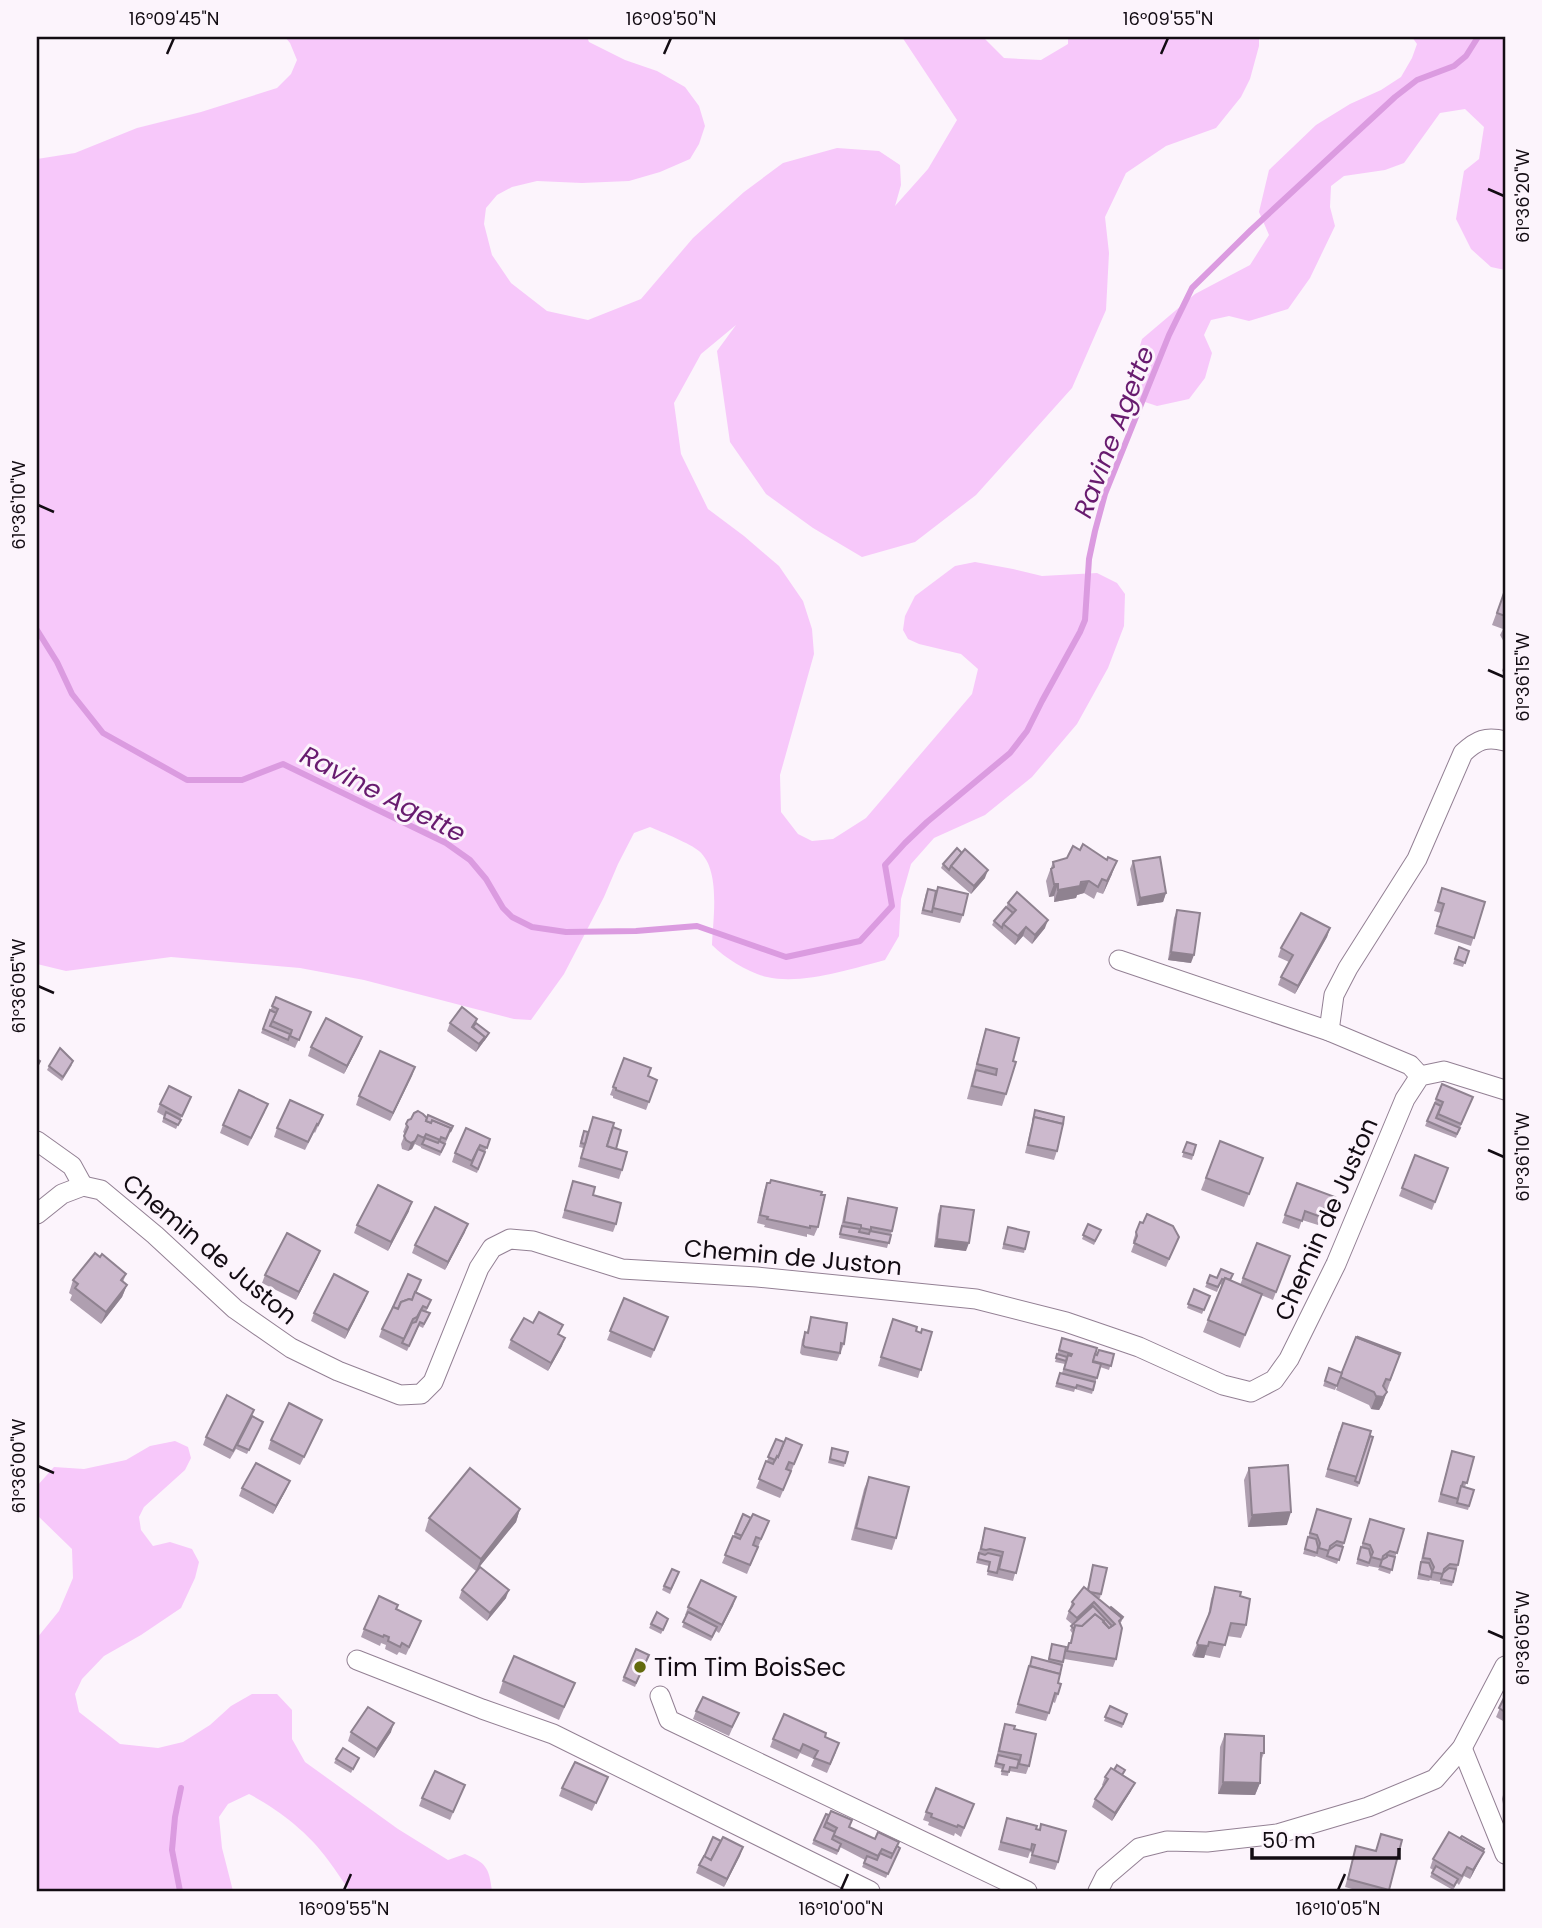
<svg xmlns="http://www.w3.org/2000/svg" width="1542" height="1928" font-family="Poppins,sans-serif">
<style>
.green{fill:#f7c8fa}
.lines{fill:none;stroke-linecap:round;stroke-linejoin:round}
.stream{stroke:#db9be0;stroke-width:6}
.minor-casing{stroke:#938094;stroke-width:21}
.minor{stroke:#fff;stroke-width:19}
.wall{fill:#af9fb0}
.shaded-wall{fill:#8f8290}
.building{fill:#ccb9cd;stroke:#8f8290;stroke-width:2}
.ticks{fill:none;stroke:#130c13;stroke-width:2.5}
.poi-dot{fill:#636a0e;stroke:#fcf4fc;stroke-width:2.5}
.labels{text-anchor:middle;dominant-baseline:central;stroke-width:6;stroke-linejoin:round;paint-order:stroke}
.street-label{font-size:24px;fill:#130c13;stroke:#fcf4fc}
.poi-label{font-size:24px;fill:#130c13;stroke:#fcf4fc;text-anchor:start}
.water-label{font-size:26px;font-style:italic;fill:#681b6f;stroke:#fcf4fc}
.neatline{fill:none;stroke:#130c13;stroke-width:2.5}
.ticks-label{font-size:18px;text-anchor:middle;fill:#130c13}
</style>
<rect width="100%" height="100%" fill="#fcf4fc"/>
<g class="green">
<path d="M285 37H587L589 42 625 60 657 71 685 87 699 106 705 126 699 144 690 159 660 172 629 181 582 183 537 181 512 187 497 195 486 208 484 224 492 255 511 283 547 311 588 320 641 299 693 238 744 192 783 163 837 148 879 151 900 165 901 185 895 206 928 169 957 120 902 37H983L1004 58 1041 60 1068 44V37H1259V46L1250 79 1241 97 1216 128 1166 146 1126 173 1105 217 1109 253 1106 310 1072 388 976 495 915 542 862 557 813 528 766 494 730 442 717 351 736 325 701 354 674 403 681 454 708 509 744 536 779 566 803 601 812 629 814 654 780 775 781 812 798 834 812 841 833 839 866 818 972 694 978 669 961 654 919 644 908 639 903 630 905 616 915 596 955 566 975 562 1013 569 1042 576 1097 573 1117 583 1125 594 1124 626 1108 668 1077 724 1032 777 985 815 934 838 911 864 901 899 899 936 885 960C851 969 802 985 767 977 749 973 725 958 712 945 713 918 721 870 699 851 691 844 662 832 650 827L634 833 618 864 604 897 564 974 531 1020 514 1019 364 980 300 968 171 957 66 971 37 964V159L75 153 137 128 201 112 277 88 291 74 297 60 290 43Z"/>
<polygon points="1412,37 1505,37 1505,270 1491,267 1471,249 1456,219 1464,171 1479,159 1484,127 1465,109 1440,113 1404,163 1385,170 1344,176 1331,186 1330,207 1335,226 1310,278 1288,309 1249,321 1229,316 1211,320 1204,335 1212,353 1205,378 1189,399 1157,406 1136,399 1133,369 1142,339 1195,294 1250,265 1269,235 1259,212 1269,170 1316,125 1350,104 1381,90 1401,77 1412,58 1417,44"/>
<path d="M175 1441 188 1447 191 1458 185 1470 144 1507 139 1517 141 1530 153 1546 170 1542 192 1549 199 1562 195 1578 181 1608 141 1635 104 1656 82 1679 75 1694 79 1712 120 1744 158 1748 183 1742 210 1725 231 1706 252 1694H277L292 1710V1739L305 1762 398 1829 448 1860 465 1854C486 1863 489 1867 492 1891H350C342 1881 336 1870 328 1860 309 1833 278 1809 249 1794L228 1804 219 1817 222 1848 233 1891H37V1638L59 1611 73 1578 72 1549 37 1515V1486L54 1467 84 1469 126 1460 150 1446Z"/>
</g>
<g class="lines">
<g class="stream">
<polyline points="37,630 57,662 72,694 103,733 187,780 242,780 283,764 446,843 470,860 486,879 503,908 512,917 532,927 566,932 636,931 697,926 786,957 860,941 892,906 885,865 905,843 927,822 1010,753 1027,731 1042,701 1080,632 1085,620 1089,559 1095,531 1105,494 1169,335 1192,288 1251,230 1395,97 1417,80 1454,66 1466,56 1478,37"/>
<polyline points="180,1891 172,1850 175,1817 181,1788"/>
</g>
<defs>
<g id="minor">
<polyline points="1119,960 1329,1031 1410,1065 1420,1076"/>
<path d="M1329 1031 1334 995 1348 968 1417 859 1463 753C1477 740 1486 736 1505 741"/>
<polyline points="37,1141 72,1166 83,1186"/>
<polyline points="37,1214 62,1194 83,1186 101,1190 155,1235 235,1309 291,1348 338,1371 400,1395 421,1394 433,1382 479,1268 492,1248 510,1239 533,1241 622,1269 757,1277 976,1299 1066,1322 1139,1347 1223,1385 1251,1392 1274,1380 1289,1359 1336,1264 1405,1099 1420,1076 1444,1071 1505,1090"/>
<polyline points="357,1660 482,1709 553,1734 870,1891"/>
<polyline points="660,1696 669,1720 1027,1891"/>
<polyline points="1462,1748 1505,1854"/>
<polyline points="1098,1891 1105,1877 1139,1848 1167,1841 1207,1842 1277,1834 1368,1807 1435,1779 1462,1748 1505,1666"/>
</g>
</defs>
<use href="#minor" class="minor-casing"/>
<use href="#minor" class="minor"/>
</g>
<g class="wall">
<polygon points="1505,590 1505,644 1500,635 1503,629 1492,625"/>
<polygon points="1505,662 1505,673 1502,671"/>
<polygon points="962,853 985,878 971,894 941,868 943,864"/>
<polygon points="1133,861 1166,893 1163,902 1137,906 1130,869"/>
<polygon points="1053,862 1112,874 1103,894 1097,892 1094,899 1084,893 1077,895 1076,898 1054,902 1054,896 1049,897 1046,881"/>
<polygon points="1442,888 1485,902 1471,946 1434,934 1441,913 1434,911"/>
<polygon points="926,893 963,915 960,923 921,914"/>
<polygon points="1008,903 1045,928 1032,944 1023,936 1015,945 992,925 994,921 1006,907"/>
<polygon points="1177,910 1191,963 1168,960 1174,918"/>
<polygon points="1330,928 1327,937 1295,994 1278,985 1281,977 1289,962 1278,957 1281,948"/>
<polygon points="1459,947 1469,951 1463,967 1453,964"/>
<polygon points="276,997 311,1012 295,1048 261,1033"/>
<polygon points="477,1019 476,1023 487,1037 476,1052 447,1031 450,1023"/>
<polygon points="986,1029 1013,1061 1006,1094 1002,1106 967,1099 982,1042"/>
<polygon points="362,1037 359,1045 344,1074 308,1056 311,1047"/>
<polygon points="624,1058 648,1076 657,1080 646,1110 613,1098 613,1096 610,1095"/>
<polygon points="72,1065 62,1081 47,1070 49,1066"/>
<polygon points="415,1067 390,1121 356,1105 359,1096"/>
<polygon points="1442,1084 1469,1105 1456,1138 1425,1126"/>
<polygon points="191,1097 176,1129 162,1122 164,1116 157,1112 160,1104"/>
<polygon points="1035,1110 1057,1151 1054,1160 1025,1153"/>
<polygon points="265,1112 248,1146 220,1133 223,1125"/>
<polygon points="323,1115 315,1133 314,1132 305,1150 274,1137 277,1128"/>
<polygon points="427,1118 453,1126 440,1156 421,1148 421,1147 415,1144 412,1149 408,1151 402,1149 401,1144 405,1134 403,1132 408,1120"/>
<polygon points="613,1127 616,1149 622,1170 619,1179 578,1167 583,1148 579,1147 582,1135 588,1132"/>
<polygon points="490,1139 477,1173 452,1162 455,1153"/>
<polygon points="1220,1141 1263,1158 1244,1207 1201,1190"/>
<polygon points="1187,1142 1196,1145 1192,1160 1182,1157"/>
<polygon points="1415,1155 1448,1168 1432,1210 1399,1196"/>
<polygon points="573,1181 593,1195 616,1224 613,1232 562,1218"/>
<polygon points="767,1183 821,1195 818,1227 814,1236 807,1234 807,1237 764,1227 765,1225 757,1223 764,1191"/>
<polygon points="1297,1183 1335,1197 1329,1214 1323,1212 1318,1225 1302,1220 1299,1229 1282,1223"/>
<polygon points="848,1198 892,1231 887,1248 839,1238 845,1207"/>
<polygon points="941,1206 966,1251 934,1247 938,1214"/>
<polygon points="409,1211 388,1251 354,1233 357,1225"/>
<polygon points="1088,1224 1099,1234 1094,1245 1082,1239"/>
<polygon points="1008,1227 1025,1249 1024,1253 1002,1249"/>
<polygon points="465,1232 445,1270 412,1253 415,1245"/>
<polygon points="1136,1232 1179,1237 1166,1267 1131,1252 1134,1244 1133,1241"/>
<polygon points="1257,1243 1290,1256 1273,1300 1261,1295 1240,1348 1203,1332 1222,1285 1220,1284 1217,1292 1205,1287 1207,1283 1217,1278 1231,1280 1240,1285"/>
<polygon points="320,1251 317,1259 296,1300 262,1283 265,1275"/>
<polygon points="126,1274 123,1282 127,1285 122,1297 101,1324 70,1300 72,1295 69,1293 73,1280"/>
<polygon points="1194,1289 1210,1296 1202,1314 1187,1308"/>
<polygon points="416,1293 431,1300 426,1312 430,1313 423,1328 419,1326 407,1351 379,1337 382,1329"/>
<polygon points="624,1298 668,1317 651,1358 607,1340"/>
<polygon points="365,1300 345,1339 311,1321 314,1313"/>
<polygon points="811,1317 844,1344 837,1361 802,1355 800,1353 802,1340 805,1332 807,1332"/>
<polygon points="893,1319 921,1333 932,1332 918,1378 878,1366"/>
<polygon points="533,1323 559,1335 562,1346 548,1371 508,1348 511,1340"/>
<polygon points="1356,1337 1400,1354 1382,1405 1379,1410 1371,1409 1369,1405 1336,1390"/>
<polygon points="1062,1338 1097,1355 1114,1354 1109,1370 1100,1367 1092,1394 1075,1389 1074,1392 1055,1387 1060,1373 1062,1373 1065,1364 1055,1362"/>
<polygon points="1329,1368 1342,1373 1335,1390 1323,1386"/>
<polygon points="252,1417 263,1422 247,1454 236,1449 230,1459 203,1445 206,1437"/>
<polygon points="319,1428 300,1465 268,1449 271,1440"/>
<polygon points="1339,1431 1373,1437 1358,1487 1325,1477"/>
<polygon points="776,1439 799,1453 780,1498 756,1488"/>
<polygon points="832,1448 845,1463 844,1467 828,1463"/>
<polygon points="1452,1451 1474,1457 1465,1487 1474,1490 1468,1510 1438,1502"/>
<polygon points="1249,1468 1287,1525 1248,1527 1244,1480"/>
<polygon points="869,1477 896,1538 892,1550 851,1540 864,1489"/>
<polygon points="290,1481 286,1490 273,1514 239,1496 242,1488"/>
<polygon points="520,1509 516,1522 476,1571 425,1531 429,1518"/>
<polygon points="1317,1509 1344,1543 1337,1564 1316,1556 1315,1557 1303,1554"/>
<polygon points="743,1514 751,1518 769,1521 747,1574 722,1563"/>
<polygon points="1370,1519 1404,1529 1390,1574 1378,1570 1379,1568 1369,1566 1368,1567 1356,1564"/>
<polygon points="985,1528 1025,1538 1013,1581 987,1575 989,1566 976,1563"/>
<polygon points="1428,1533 1458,1565 1452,1586 1440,1584 1440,1582 1430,1580 1429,1581 1417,1579 1425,1542"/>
<polygon points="1093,1565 1101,1594 1100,1598 1097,1598 1122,1621 1120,1623 1116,1659 1113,1667 1064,1659 1058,1683 1058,1694 1055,1703 1053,1702 1046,1721 1015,1713 1029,1666 1048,1661 1052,1644 1066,1650 1069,1643 1070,1643 1072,1633 1070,1630 1073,1625 1066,1619 1072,1602 1087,1590"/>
<polygon points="672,1569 679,1572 670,1594 662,1590"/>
<polygon points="1215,1587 1240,1596 1246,1625 1241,1638 1227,1636 1220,1658 1205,1655 1204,1658 1194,1657 1192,1655 1207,1621 1211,1599"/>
<polygon points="462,1590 506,1598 487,1621 459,1598"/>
<polygon points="736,1597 719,1633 716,1631 711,1641 682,1627 687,1616 685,1615 688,1607"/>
<polygon points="397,1609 418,1629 406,1655 399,1652 397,1655 385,1649 386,1645 381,1643 380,1646 361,1637 364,1629"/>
<polygon points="667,1623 661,1634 649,1628 651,1624"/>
<polygon points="636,1649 649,1655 635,1687 622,1681"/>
<polygon points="503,1681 570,1695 559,1720 499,1693"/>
<polygon points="1505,1696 1505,1722 1496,1717"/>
<polygon points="1110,1706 1127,1714 1122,1728 1104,1721"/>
<polygon points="696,1711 739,1713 729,1736 693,1719"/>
<polygon points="1005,1724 1014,1729 1029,1766 1026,1774 1009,1771 1008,1776 1001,1775 1002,1769 994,1767 1002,1732"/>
<polygon points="351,1732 391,1732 374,1758 348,1741"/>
<polygon points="1225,1734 1264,1753 1261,1761 1260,1783 1255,1795 1218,1794 1220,1747"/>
<polygon points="825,1737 836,1752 827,1773 811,1766 814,1759 800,1753 797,1759 770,1747 773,1739"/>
<polygon points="359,1758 351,1773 334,1763 336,1759"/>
<polygon points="1123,1775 1131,1791 1112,1821 1092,1807 1095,1799 1103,1786 1102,1785 1105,1777"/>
<polygon points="465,1785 450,1820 419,1806 422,1798"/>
<polygon points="604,1785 592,1811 559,1796 562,1788"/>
<polygon points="1505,1794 1505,1814 1502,1799 1503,1795"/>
<polygon points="974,1804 961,1837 955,1833 954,1836 928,1825 929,1822 923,1820 926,1812"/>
<polygon points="826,1814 849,1827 875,1839 900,1848 886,1878 862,1867 865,1860 840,1847 837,1855 812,1844"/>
<polygon points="1007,1818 1039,1830 1041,1824 1058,1862 1055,1870 1029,1863 1032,1853 1030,1852 1028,1858 998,1850"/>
<polygon points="1381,1834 1402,1840 1389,1891 1359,1891 1345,1887 1356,1846 1376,1851"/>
<polygon points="721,1841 743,1847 724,1887 696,1873 699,1865"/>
<polygon points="1433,1859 1480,1860 1470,1879 1464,1876 1459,1885 1457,1883 1453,1890 1430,1877 1433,1870 1430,1868"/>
</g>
<g class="shaded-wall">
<polygon points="1117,861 1112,874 1103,894 1107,881"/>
<polygon points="988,870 985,878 971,894 974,886"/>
<polygon points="1089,881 1084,893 1077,895 1076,898 1054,902 1058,890"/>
<polygon points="1054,884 1058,884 1054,896 1049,897"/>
<polygon points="1166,893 1163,902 1137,906 1140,898"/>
<polygon points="1048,920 1045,928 1032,944 1035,935"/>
<polygon points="1026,927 1023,936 1015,945 1018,936"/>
<polygon points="1330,928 1327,937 1295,994 1298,986"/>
<polygon points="1171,952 1194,955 1191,963 1168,960"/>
<polygon points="489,1033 487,1037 476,1052 479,1044"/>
<polygon points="362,1037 359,1045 344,1074 347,1066"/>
<polygon points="415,1067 412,1076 390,1121 393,1113"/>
<polygon points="418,1135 412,1149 408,1151 411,1143"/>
<polygon points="412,1202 409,1211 388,1251 391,1242"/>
<polygon points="468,1224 465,1232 445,1270 448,1262"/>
<polygon points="937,1239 969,1243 966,1251 934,1247"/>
<polygon points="320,1251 317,1259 296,1300 299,1292"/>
<polygon points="127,1285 122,1297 101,1324 106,1312"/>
<polygon points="368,1292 365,1300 345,1339 348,1330"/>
<polygon points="565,1338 562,1346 548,1371 551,1363"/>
<polygon points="1387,1392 1382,1405 1379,1410 1371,1409 1376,1396"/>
<polygon points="290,1481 286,1490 273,1514 276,1506"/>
<polygon points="520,1509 516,1522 476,1571 481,1559"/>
<polygon points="1291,1512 1287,1525 1248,1527 1252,1515"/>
<polygon points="509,1590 506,1598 487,1621 490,1613"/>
<polygon points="736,1597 733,1606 719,1633 722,1625"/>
<polygon points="1094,1602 1091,1610 1074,1626 1077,1618"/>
<polygon points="1198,1645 1208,1646 1204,1658 1194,1657"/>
<polygon points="394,1723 391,1732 374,1758 377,1749"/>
<polygon points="1223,1782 1260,1783 1255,1795 1218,1794"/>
<polygon points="1135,1783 1131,1791 1112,1821 1115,1813"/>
<polygon points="743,1847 740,1856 724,1887 727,1879"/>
<polygon points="1484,1852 1480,1860 1470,1879 1473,1870"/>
</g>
<g class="building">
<polygon points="1505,590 1505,616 1497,613"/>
<polygon points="1083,844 1107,860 1108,857 1117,861 1107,881 1102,879 1098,887 1089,881 1081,882 1080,886 1058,890 1058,884 1054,884 1051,869 1054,867 1053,862 1067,858 1073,846 1080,850"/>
<polygon points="957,848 962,853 951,866 949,870 943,864"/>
<polygon points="965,849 988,870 974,886 951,866"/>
<polygon points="1160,857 1166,893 1140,898 1133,861"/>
<polygon points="938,887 968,894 963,915 933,908"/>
<polygon points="1442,888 1485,902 1474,938 1437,926 1444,904 1438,902"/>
<polygon points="928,889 936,891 932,912 923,910"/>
<polygon points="1017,892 1048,920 1035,935 1026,927 1018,936 1003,924 1016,910 1008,903"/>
<polygon points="1006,907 1013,913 1003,924 1002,928 994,921"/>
<polygon points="1177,910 1200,913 1194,955 1171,952"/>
<polygon points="1301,913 1330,928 1298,986 1281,977 1293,955 1281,948"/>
<polygon points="1459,947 1469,951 1465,963 1455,959"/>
<polygon points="276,997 311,1012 299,1040 290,1036 292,1030 272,1021 278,1009 272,1006"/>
<polygon points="462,1007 477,1019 472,1027 485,1037 479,1044 450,1023"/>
<polygon points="270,1010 276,1013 270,1026 290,1034 288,1040 263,1029"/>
<polygon points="326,1018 362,1037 347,1066 311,1047"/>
<polygon points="476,1023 489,1033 483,1041 485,1037 473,1027"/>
<polygon points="986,1029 1019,1038 1013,1061 1016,1062 1006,1094 972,1086 976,1070 996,1075 997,1069 977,1064"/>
<polygon points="60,1048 73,1061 63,1077 49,1066"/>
<polygon points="380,1051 415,1067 393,1113 359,1096"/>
<polygon points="624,1058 651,1068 648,1076 657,1080 649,1102 616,1090 616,1088 613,1087"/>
<polygon points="37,1059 40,1061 37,1067"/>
<polygon points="1442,1084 1473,1097 1461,1124 1438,1114 1443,1102 1436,1099"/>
<polygon points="169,1086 191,1097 182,1116 160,1104"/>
<polygon points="239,1090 268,1104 251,1138 223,1125"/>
<polygon points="290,1100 323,1115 318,1125 317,1124 308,1142 277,1128"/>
<polygon points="1435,1103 1441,1106 1436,1118 1460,1128 1457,1134 1427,1121"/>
<polygon points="1035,1110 1064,1117 1063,1124 1034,1117 1033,1121"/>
<polygon points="418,1111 423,1114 427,1118 426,1121 431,1123 432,1120 451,1128 446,1139 441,1137 440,1140 426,1134 424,1138 418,1135 415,1141 411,1143 406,1140 404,1136 408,1127 406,1124 408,1120 411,1119 414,1113"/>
<polygon points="166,1112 181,1120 178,1125 164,1118"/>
<polygon points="428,1115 453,1126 450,1132 451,1128 432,1120 431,1123 426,1121"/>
<polygon points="593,1117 614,1123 607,1146 627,1152 622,1170 581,1158"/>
<polygon points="1034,1117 1063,1124 1057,1151 1028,1145"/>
<polygon points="613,1127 621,1130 616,1149 607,1146"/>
<polygon points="466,1128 490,1139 487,1148 480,1145 472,1161 455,1153"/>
<polygon points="584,1131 588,1132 585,1144 581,1143"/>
<polygon points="425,1138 438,1143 439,1141 445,1144 441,1152 422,1144"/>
<polygon points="1220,1141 1263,1158 1249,1194 1206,1178"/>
<polygon points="1187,1142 1196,1145 1193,1155 1183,1152"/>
<polygon points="478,1149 485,1152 478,1169 471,1165"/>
<polygon points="1415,1155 1448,1168 1435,1202 1402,1188"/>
<polygon points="771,1180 822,1192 821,1195 825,1195 818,1227 810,1226 810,1228 767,1219 768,1217 760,1215 767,1183 770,1183"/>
<polygon points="573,1181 595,1187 593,1195 621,1203 616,1224 565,1210"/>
<polygon points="1297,1183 1335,1197 1332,1206 1326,1204 1321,1217 1305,1211 1302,1221 1285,1215"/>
<polygon points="378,1185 412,1202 391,1242 357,1225"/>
<polygon points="848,1198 897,1208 892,1231 871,1227 871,1230 861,1228 861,1225 844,1222"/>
<polygon points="941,1206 974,1210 969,1243 937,1239"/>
<polygon points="435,1207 468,1224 448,1262 415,1245"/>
<polygon points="1147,1214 1173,1226 1179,1237 1169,1259 1134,1243 1137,1236 1136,1232 1140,1222 1143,1223"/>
<polygon points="1088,1224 1101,1230 1095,1241 1083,1235"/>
<polygon points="842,1226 860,1229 859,1232 869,1234 870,1231 891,1235 889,1243 840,1234"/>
<polygon points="1008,1227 1029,1232 1025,1249 1004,1244"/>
<polygon points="287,1233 320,1251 299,1292 265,1275"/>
<polygon points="1257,1243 1290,1256 1276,1292 1243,1278"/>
<polygon points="95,1253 100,1257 102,1254 126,1274 121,1280 127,1285 106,1312 75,1288 78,1284 73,1280"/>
<polygon points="1221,1269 1233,1274 1230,1280 1225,1278 1224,1280 1222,1279 1218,1287 1207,1283 1210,1275 1217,1278"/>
<polygon points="334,1274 368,1292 348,1330 314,1313"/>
<polygon points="408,1274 421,1280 412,1300 409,1299 401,1302 398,1309 393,1307"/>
<polygon points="1225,1278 1262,1294 1245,1335 1208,1320"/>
<polygon points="1194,1289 1210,1296 1204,1310 1188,1304"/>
<polygon points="415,1292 431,1300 427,1308 423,1306 417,1317 413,1319 404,1339 382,1329 393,1307 398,1309 401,1302 409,1299 412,1300"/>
<polygon points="624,1298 668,1317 654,1350 610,1331"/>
<polygon points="421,1310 430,1313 424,1324 420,1322 409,1346 402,1343 412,1323 416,1322"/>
<polygon points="539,1312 563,1325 558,1334 565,1338 551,1363 511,1340 524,1318 533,1323"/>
<polygon points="811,1317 847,1323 844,1344 841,1343 840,1353 805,1347 803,1345 805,1332 808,1333"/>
<polygon points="893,1319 917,1327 916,1331 921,1333 922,1329 932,1332 921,1370 881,1357"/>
<polygon points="1356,1337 1400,1354 1390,1380 1386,1379 1383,1386 1387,1392 1383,1397 1376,1396 1374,1392 1340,1377"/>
<polygon points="1358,1337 1400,1353 1399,1354 1358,1338"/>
<polygon points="1062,1338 1097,1348 1093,1362 1101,1364 1097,1378 1064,1369 1068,1355 1071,1356 1072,1354 1059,1350"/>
<polygon points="1099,1350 1114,1354 1111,1366 1093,1361 1095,1354 1097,1355"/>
<polygon points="1057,1354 1067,1357 1066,1361 1056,1358"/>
<polygon points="1329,1368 1342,1373 1337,1386 1325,1381"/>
<polygon points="1060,1373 1095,1382 1093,1390 1077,1385 1076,1388 1057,1383"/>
<polygon points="227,1395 254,1410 233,1451 206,1437"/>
<polygon points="289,1403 322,1420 304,1457 271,1440"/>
<polygon points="252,1416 263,1422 249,1450 237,1445"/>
<polygon points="1343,1423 1371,1431 1357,1477 1328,1469"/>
<polygon points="1370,1436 1373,1437 1359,1483 1355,1481"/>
<polygon points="786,1438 802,1445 794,1464 789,1462 786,1469 791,1471 783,1490 759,1479 766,1461 773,1464 777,1456 778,1457"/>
<polygon points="776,1439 784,1442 778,1457 777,1456 775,1460 768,1457"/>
<polygon points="832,1448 848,1452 845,1463 830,1459"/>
<polygon points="1452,1451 1474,1457 1467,1483 1463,1482 1458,1499 1441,1494"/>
<polygon points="256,1463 290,1481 276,1506 242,1488"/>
<polygon points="1288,1465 1291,1512 1252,1515 1249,1468"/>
<polygon points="470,1468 520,1509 481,1559 429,1518"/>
<polygon points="869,1477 909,1487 896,1538 856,1528"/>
<polygon points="1461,1486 1474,1490 1469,1506 1457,1503"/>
<polygon points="1317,1509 1351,1519 1344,1543 1337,1541 1330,1546 1329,1551 1319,1548 1320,1543 1317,1535 1310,1533"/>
<polygon points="743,1514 751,1518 742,1536 735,1533"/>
<polygon points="753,1514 769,1521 761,1539 756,1537 753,1545 758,1547 750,1565 725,1555 733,1536 740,1539"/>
<polygon points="1370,1519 1404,1529 1397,1553 1390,1551 1383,1556 1382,1560 1371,1557 1373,1552 1370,1545 1363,1543"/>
<polygon points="985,1528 1025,1538 1016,1573 999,1569 1003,1552 990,1549 986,1550 981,1549"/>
<polygon points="1428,1533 1463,1541 1458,1565 1450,1564 1444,1569 1443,1574 1432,1572 1434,1567 1430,1559 1423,1558"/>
<polygon points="1308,1537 1316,1539 1318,1547 1317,1553 1305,1549"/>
<polygon points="1336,1545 1343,1547 1339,1560 1327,1556 1329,1550"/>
<polygon points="1361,1547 1369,1549 1371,1557 1369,1563 1358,1559"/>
<polygon points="979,1553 985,1555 988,1553 1001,1556 997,1573 988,1571 990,1562 978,1559"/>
<polygon points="1387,1555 1395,1557 1392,1570 1380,1566 1382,1560 1387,1557"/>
<polygon points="1421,1562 1429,1563 1432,1571 1431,1577 1419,1574"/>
<polygon points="1093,1565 1107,1568 1101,1594 1090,1592 1088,1590"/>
<polygon points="480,1567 509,1590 490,1613 462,1590"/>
<polygon points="1449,1568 1456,1569 1453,1582 1441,1579 1443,1573"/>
<polygon points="672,1569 679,1572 671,1589 664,1586"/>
<polygon points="701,1580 736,1597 722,1625 688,1607"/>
<polygon points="1084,1587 1122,1618 1119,1621 1122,1628 1116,1659 1067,1651 1069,1643 1071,1643 1075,1625 1082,1626 1095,1614 1104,1621 1103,1622 1109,1628 1115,1624 1094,1602 1077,1618 1069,1611 1074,1604 1072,1602"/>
<polygon points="1215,1587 1241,1592 1240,1596 1250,1599 1246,1625 1231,1623 1225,1645 1209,1642 1208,1646 1198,1645 1197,1643 1210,1612"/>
<polygon points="379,1596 398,1605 396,1609 421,1621 409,1647 402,1643 400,1647 388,1641 389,1637 384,1635 383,1637 364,1629"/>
<polygon points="1093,1606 1112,1626 1109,1628 1104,1622 1104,1621 1095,1614 1082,1626 1075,1625 1074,1629 1071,1626"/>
<polygon points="1111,1607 1123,1617 1120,1621 1122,1618 1110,1608"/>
<polygon points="657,1612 668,1619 663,1630 651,1624"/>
<polygon points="688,1612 717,1627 712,1637 683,1622"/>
<polygon points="1052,1644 1066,1647 1063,1662 1049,1659"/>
<polygon points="636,1649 649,1655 636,1683 624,1677"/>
<polygon points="514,1656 575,1683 564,1707 503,1681"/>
<polygon points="1032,1657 1062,1665 1060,1674 1030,1666"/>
<polygon points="1029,1666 1060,1674 1058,1683 1061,1684 1058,1694 1055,1693 1049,1713 1018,1704"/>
<polygon points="1505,1696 1505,1712 1499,1708"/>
<polygon points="703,1697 739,1713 732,1727 696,1711"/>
<polygon points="1110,1706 1127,1714 1123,1724 1105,1717"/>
<polygon points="368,1707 394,1723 377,1749 351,1732"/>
<polygon points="784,1714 826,1733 825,1737 839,1743 830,1764 814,1758 818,1751 803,1744 800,1751 773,1739"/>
<polygon points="1005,1724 1015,1726 1014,1729 1036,1734 1029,1766 1019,1764 1021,1755 999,1751"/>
<polygon points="1225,1734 1264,1736 1264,1753 1261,1753 1260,1783 1223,1782"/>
<polygon points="343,1748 359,1758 353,1769 336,1759"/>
<polygon points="998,1755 1019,1760 1017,1768 1010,1767 1009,1772 1002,1771 1004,1765 996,1763"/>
<polygon points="575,1762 608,1777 596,1803 562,1788"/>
<polygon points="1117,1765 1125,1770 1122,1775 1114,1770"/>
<polygon points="1111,1768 1135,1783 1115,1813 1095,1799 1108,1779 1105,1777"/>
<polygon points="435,1771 465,1785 453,1812 422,1798"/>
<polygon points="936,1788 974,1804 964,1828 958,1825 957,1827 931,1817 932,1814 926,1812"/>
<polygon points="831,1811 852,1820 849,1827 875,1839 878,1832 899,1842 893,1854 882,1849 878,1856 833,1835 837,1828 826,1822"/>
<polygon points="826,1814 829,1815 824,1827 835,1832 832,1839 841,1844 838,1851 814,1840"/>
<polygon points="1007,1818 1037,1826 1036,1829 1040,1830 1041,1824 1066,1831 1058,1862 1032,1855 1035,1845 1032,1844 1031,1850 1001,1842"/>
<polygon points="1449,1832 1484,1852 1473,1870 1467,1867 1462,1876 1433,1859"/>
<polygon points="1381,1834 1402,1840 1389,1890 1348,1879 1356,1846 1376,1851"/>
<polygon points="1462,1836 1484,1849 1483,1851 1460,1838"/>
<polygon points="713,1837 721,1841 711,1860 704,1857"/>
<polygon points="723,1837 743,1847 727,1879 699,1865 704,1856 711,1860"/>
<polygon points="897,1846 900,1848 888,1874 864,1863 867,1856 877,1860 880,1853 891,1858"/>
<polygon points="1436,1866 1458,1879 1454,1886 1432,1873"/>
</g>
<path class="ticks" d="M167 54 174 38M664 54 671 38M1161 54 1168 38M1488 189 1504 196M38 505 54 512M1488 670 1504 677M38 986 54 993M1488 1150 1504 1157M38 1466 54 1473M1488 1631 1504 1638M344 1890 351 1874M841 1890 848 1874M1338 1890 1345 1874"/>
<circle class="poi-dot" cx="640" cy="1667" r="7"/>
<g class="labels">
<g class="street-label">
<text transform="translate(1326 1219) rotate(-66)">Chemin de Juston</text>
<text transform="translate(210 1249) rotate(40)">Chemin de Juston</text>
<text transform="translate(793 1257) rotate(5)">Chemin de Juston</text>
</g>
<g class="poi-label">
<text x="654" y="1667">Tim Tim BoisSec</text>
</g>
<g class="water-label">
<text transform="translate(1114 432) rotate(-69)">Ravine Agette</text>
<text transform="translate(383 794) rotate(27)">Ravine Agette</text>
</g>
</g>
<rect width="1542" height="1928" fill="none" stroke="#fcf4fc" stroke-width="77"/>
<path d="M1252 1848v10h147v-10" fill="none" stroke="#130c13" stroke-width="3.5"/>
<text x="1262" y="1848" font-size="21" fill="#130c13" stroke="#fcf4fc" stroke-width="5" paint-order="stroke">50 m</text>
<rect x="38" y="38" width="1466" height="1852" class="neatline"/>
<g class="ticks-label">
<text x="174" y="25">16°09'45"N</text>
<text x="671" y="25">16°09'50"N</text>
<text x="1168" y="25">16°09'55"N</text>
<text transform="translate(1523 196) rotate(-90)" y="6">61°36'20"W</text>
<text transform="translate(19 505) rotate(-90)" y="6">61°36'10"W</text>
<text transform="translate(1523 677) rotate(-90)" y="6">61°36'15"W</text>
<text transform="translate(19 986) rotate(-90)" y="6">61°36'05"W</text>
<text transform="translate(1523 1157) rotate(-90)" y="6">61°36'10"W</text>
<text transform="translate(19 1466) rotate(-90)" y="6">61°36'00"W</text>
<text transform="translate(1523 1638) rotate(-90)" y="6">61°36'05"W</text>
<text x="344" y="1915">16°09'55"N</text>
<text x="841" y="1915">16°10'00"N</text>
<text x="1338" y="1915">16°10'05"N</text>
</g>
</svg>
